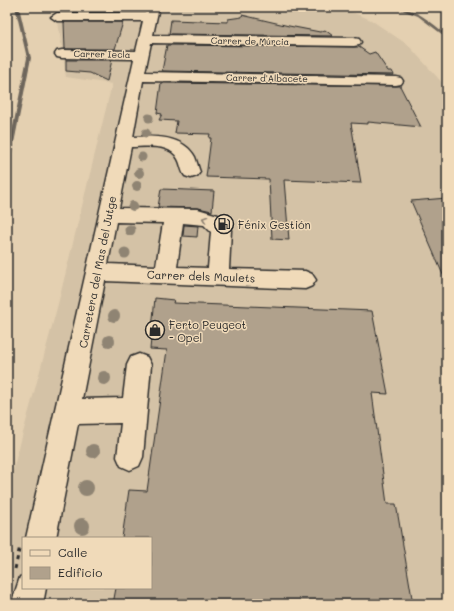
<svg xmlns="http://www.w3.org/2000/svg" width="454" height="611" font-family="Mali,sans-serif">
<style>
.built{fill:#d4c2a6;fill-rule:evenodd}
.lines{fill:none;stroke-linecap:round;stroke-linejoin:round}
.stream{fill:#6e665b;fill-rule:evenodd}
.building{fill:#b0a18c;stroke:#2b2b2b}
.minor-casing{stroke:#2b2b2b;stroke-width:3}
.path{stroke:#2b2b2b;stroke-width:3;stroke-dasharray:4 4;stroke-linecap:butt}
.minor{fill:#f0dab9;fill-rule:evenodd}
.tree{fill:#8f8473}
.oneway{stroke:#8e8272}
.labels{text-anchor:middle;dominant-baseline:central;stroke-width:3;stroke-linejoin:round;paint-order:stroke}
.far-street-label{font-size:9px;fill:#2b2b2b;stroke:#f0dab9}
.poi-label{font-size:11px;fill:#2b2b2b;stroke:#f0dab9;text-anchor:start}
.street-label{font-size:11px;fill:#2b2b2b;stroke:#f0dab9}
</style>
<rect width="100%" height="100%" fill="#e4d0b1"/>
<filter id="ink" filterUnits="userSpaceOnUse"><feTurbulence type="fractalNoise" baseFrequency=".025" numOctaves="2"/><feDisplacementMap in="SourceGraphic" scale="8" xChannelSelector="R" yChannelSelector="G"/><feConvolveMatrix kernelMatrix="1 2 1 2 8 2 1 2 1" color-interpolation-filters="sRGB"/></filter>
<g filter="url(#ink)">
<path class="built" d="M56 7H340L371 20 408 45 447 88V604H7V492L58 304 112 84 66 77ZM23 538H151V588H23Z"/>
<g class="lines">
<g class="stream">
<polygon points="15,7 19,7 31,58 9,168 7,170 7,156 27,58"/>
<path d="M394 7C415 7 432 23 447 35V38L418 16Z"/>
</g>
</g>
<g class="building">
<polygon points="75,7 127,7 126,12 72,12"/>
<polygon points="242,15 289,26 320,32 325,30 333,36 169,34 171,20 228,22 228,19 242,17"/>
<polygon points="64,22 123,22 115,49 65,49"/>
<polygon points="167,45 359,47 369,54 375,52 388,71 392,71 394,75 162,71"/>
<polygon points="66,60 112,60 107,81 90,73 66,71"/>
<polygon points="161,83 400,86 421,127 368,122 368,124 351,123 361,183 284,180 289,240 272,239 269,179 206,177 211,138 209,138 210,134 175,133 177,121 159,120 162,114 157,113"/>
<polygon points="161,189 214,191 212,211 198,208 158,207"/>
<polygon points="447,198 447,284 411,201"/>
<polygon points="184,225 198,226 197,237 183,236"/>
<polygon points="155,298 174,300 173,303 372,311 388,394 372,393 387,504 396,504 413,604 113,604 116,588 151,588 151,538 122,538 129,490 147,491 167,350 150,349"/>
</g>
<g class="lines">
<defs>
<g id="minor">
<path d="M147 7H159L153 35 354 38 359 39 361 42 359 45 354 46 151 43 145 72 396 77 401 78 403 81 401 84 396 85 143 81 133 137C154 136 183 135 195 157 197 162 198 167 200 172L197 176 191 178 185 176C181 171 181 164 178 159 170 143 145 147 131 147L119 208 198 209 218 215 231 230 229 269 305 271 312 274 316 280 312 286 305 289 105 281 82 399 123 398 127 365 131 357 139 354 147 357 151 365 143 457 139 466 130 470 121 466 117 457 121 423 78 424 56 538H26L134 59 62 58 57 57 55 54 57 51 62 50 136 51 143 21H57L51 17 57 13H145ZM116 222 163 223 156 266 108 264ZM183 223 204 225 211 232 208 268 177 267Z"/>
<polygon points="23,576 23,588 46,588 43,604 11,604 20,577"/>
</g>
</defs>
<use href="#minor" class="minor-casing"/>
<polyline class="path" points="15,569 20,546"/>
<use href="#minor" class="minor"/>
</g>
<g class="tree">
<circle cx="149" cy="118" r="4.5"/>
<circle cx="146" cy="133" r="4.5"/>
<circle cx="142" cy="157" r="4.5"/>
<circle cx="139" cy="173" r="5"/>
<circle cx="137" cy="186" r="5"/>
<circle cx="133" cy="206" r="5"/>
<circle cx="130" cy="230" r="5.5"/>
<circle cx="125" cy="253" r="5.5"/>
<circle cx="114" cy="316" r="6"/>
<circle cx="109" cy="341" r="6"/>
<circle cx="104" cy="378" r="7"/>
<circle cx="93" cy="451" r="7"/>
<circle cx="86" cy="488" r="8"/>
<circle cx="82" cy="526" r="8"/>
</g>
<defs><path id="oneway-chevron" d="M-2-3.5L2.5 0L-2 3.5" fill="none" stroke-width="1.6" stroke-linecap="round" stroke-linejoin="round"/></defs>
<use class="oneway" href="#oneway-chevron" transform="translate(205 219) rotate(-162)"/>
</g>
<defs>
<symbol id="fuel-ring" viewBox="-11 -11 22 22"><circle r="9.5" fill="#f0dab9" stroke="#2b2b2b" stroke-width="1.5"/><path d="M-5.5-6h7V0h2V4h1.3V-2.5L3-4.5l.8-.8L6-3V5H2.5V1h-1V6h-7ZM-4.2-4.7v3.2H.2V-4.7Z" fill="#2b2b2b"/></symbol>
<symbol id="shop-ring" viewBox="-11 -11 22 22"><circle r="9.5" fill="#f0dab9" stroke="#2b2b2b" stroke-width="1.5"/><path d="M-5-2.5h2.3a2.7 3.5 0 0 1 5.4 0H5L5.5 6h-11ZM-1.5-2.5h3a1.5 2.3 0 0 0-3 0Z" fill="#2b2b2b"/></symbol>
</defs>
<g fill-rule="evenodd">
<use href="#fuel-ring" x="213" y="213" width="22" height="22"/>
<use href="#shop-ring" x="144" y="319" width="22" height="22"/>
</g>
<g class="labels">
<g class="far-street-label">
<text transform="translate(250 41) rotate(1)">Carrer de Múrcia</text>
<text transform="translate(102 54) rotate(1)">Carrer Iecla</text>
<text transform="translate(267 78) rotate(1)">Carrer d'Albacete</text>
</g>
<g class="poi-label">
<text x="238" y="224">Fénix Gestión</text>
<text x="169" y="324">Ferto Peugeot<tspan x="169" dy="13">- Opel</tspan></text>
</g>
<g class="street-label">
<text transform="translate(97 272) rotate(-79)">Carretera del Mas del Jutge</text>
<text transform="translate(201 276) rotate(2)">Carrer dels Maulets</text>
</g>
</g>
<rect width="454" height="611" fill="none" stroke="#f0dab9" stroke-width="24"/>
<rect x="12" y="12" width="430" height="587" fill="none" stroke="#2b2b2b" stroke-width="1.5" filter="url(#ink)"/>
<rect x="22" y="537" width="130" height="52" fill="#f0dab9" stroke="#a19480"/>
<rect x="30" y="550" width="20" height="6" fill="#f0dab9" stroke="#a19480"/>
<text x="58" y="557" font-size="12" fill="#2b2b2b">Calle</text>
<rect x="30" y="567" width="20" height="12" fill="#b0a18c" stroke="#a19480"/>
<text x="58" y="577" font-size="12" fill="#2b2b2b">Edificio</text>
</svg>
